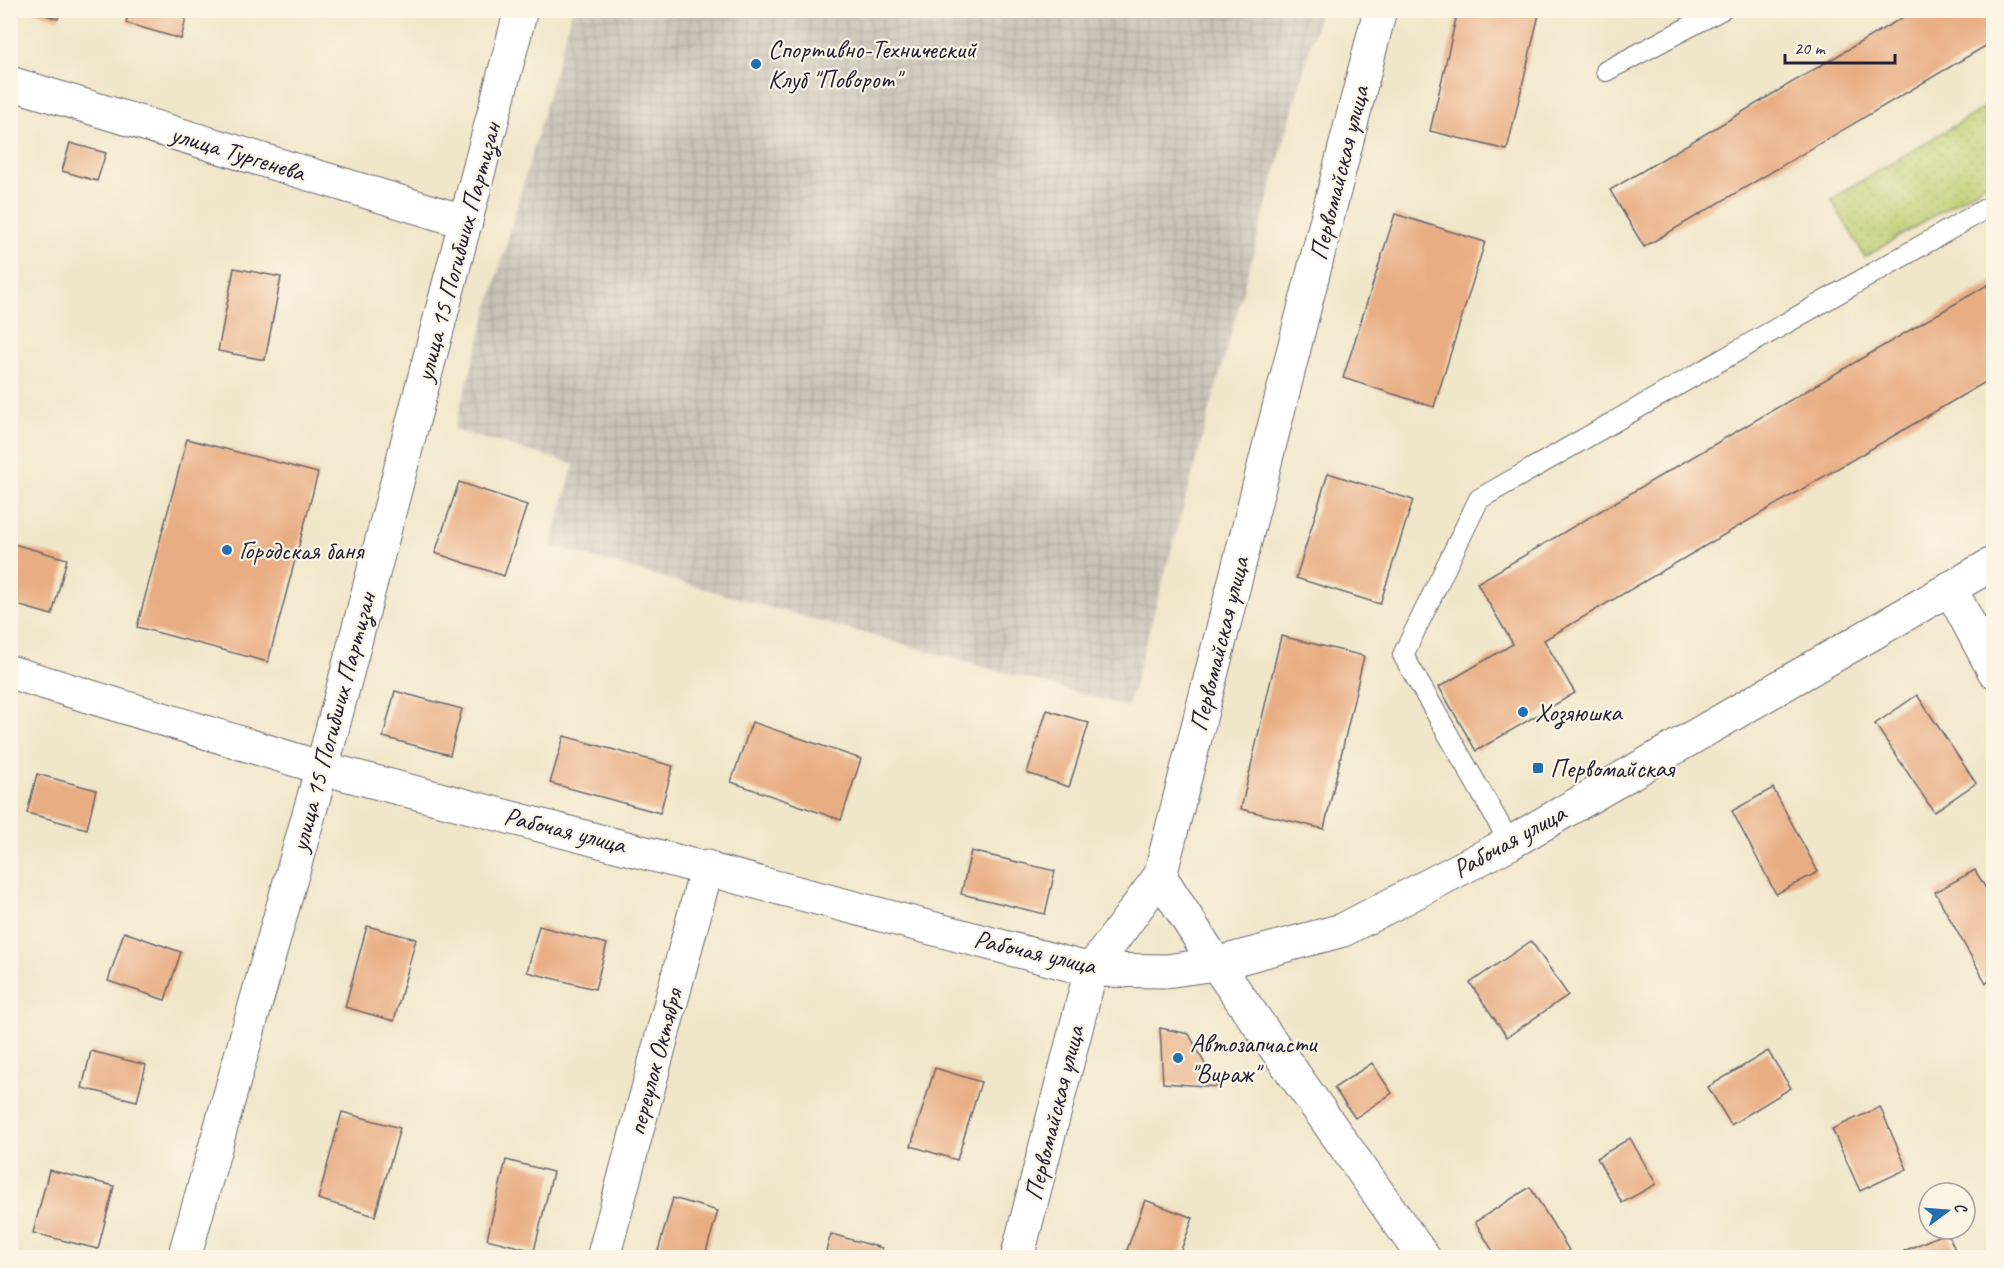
<svg xmlns="http://www.w3.org/2000/svg" width="2004" height="1268" font-family="Caveat,sans-serif">
<style>
.industrial{fill:url(#industrial-grid)}
.grass{fill:url(#grass-dots);stroke:#707856;stroke-width:1.5}
.building{fill:#e9ad83}
.lines{fill:none;stroke-linecap:round;stroke-linejoin:round}
.service-casing{stroke:#6a676d;stroke-width:22}
.minor-casing{stroke:#6a676d;stroke-width:35}
.tertiary-casing{stroke:#6a676d;stroke-width:35}
.service{stroke:#fff;stroke-width:20}
.minor{stroke:#fff;stroke-width:33}
.tertiary{stroke:#fff;stroke-width:33}
.poi-dot{fill:#1f6fb2;stroke:#fcf5e5;stroke-width:2}
.labels{text-anchor:middle;dominant-baseline:central;stroke-width:4.5;stroke-linejoin:round;paint-order:stroke}
.poi-label{font-size:26px;fill:#22223b;stroke:#fcf5e5;text-anchor:start}
.street-label{font-size:26px;fill:#22223b;stroke:#fcf5e5}
</style>
<defs>
<pattern id="industrial-grid" width="8" height="8" patternUnits="userSpaceOnUse" patternTransform="scale(1.5)"><rect width="8" height="8" fill="#c9c3b8"/><path d="M0 4h8M4 0v8" fill="none" stroke="#aca79f"/></pattern>
<pattern id="grass-dots" width="8" height="8" patternUnits="userSpaceOnUse" patternTransform="scale(1.5)"><rect width="8" height="8" fill="#bdcf72"/><path d="M2 2h.1M6 6h.1" fill="none" stroke="#a2b164" stroke-width="1.8" stroke-linecap="round"/></pattern>
</defs>
<rect width="100%" height="100%" fill="#fcf5e5"/>
<filter id="ink" filterUnits="userSpaceOnUse"><feTurbulence type="fractalNoise" baseFrequency=".0167" numOctaves="2"/><feDisplacementMap in="SourceGraphic" scale="12" xChannelSelector="R" yChannelSelector="G"/><feConvolveMatrix kernelMatrix="1 2 1 2 8 2 1 2 1" color-interpolation-filters="sRGB"/></filter>
<filter id="wash" filterUnits="userSpaceOnUse"><feTurbulence type="fractalNoise" baseFrequency=".008" numOctaves="4" result="noise"/><feDisplacementMap in="SourceGraphic" scale="24" xChannelSelector="R" yChannelSelector="G"/><feGaussianBlur stdDeviation="1.35" result="paint"/><feColorMatrix in="noise" values="0 0 0 0 0 0 0 0 0 0 0 0 0 0 0 0 0 1.4 0 .05"/><feComposite in="paint" operator="in"/></filter>
<g filter="url(#wash)">
<rect width="100%" height="100%" fill="#f0e6c9"/>
<polygon class="industrial" points="572,11 1320,11 1128,707 551,546 574,464 454,430"/>
<polygon class="grass" points="1989,105 1993,113 1993,180 1865,257 1831,199"/>
<g id="blocks">
<g class="building">
<polygon points="30,10 61,10 58,19"/>
<polygon points="129,10 188,10 181,39 126,23"/>
<polygon points="1458,10 1540,10 1507,150 1430,131"/>
<polygon points="1915,10 1994,10 1994,41 1644,247 1610,190"/>
<polygon points="70,143 106,153 97,181 62,171"/>
<polygon points="1395,214 1485,242 1434,407 1343,378"/>
<polygon points="234,268 281,277 265,360 218,351"/>
<polygon points="1994,281 1994,377 1544,640 1575,693 1476,751 1439,687 1513,644 1477,583"/>
<polygon points="187,439 318,473 268,662 137,627"/>
<polygon points="1328,473 1413,500 1380,604 1296,578"/>
<polygon points="459,482 527,505 504,576 435,553"/>
<polygon points="10,543 67,559 52,615 10,603"/>
<polygon points="1281,636 1364,656 1324,829 1241,809"/>
<polygon points="395,691 462,709 450,755 383,737"/>
<polygon points="1917,695 1976,783 1934,812 1875,724"/>
<polygon points="1047,710 1089,723 1069,787 1027,773"/>
<polygon points="752,722 861,759 841,820 731,782"/>
<polygon points="564,736 673,766 660,813 550,783"/>
<polygon points="37,774 96,790 87,829 27,813"/>
<polygon points="1773,788 1818,872 1776,894 1732,811"/>
<polygon points="971,851 1055,871 1045,914 961,894"/>
<polygon points="1975,870 1994,902 1994,979 1986,983 1935,892"/>
<polygon points="367,926 416,939 394,1021 345,1007"/>
<polygon points="539,926 607,944 595,989 527,972"/>
<polygon points="124,932 181,952 165,1000 108,981"/>
<polygon points="1531,941 1568,995 1507,1037 1470,983"/>
<polygon points="1160,1028 1189,1034 1217,1087 1163,1083"/>
<polygon points="91,1051 146,1065 137,1101 82,1088"/>
<polygon points="1768,1051 1791,1088 1731,1125 1708,1087"/>
<polygon points="1372,1063 1392,1093 1355,1118 1334,1088"/>
<polygon points="935,1068 981,1082 957,1160 911,1146"/>
<polygon points="1880,1107 1907,1169 1860,1191 1832,1129"/>
<polygon points="342,1112 400,1128 375,1216 318,1199"/>
<polygon points="1630,1138 1656,1184 1622,1203 1597,1158"/>
<polygon points="506,1160 553,1172 534,1251 487,1239"/>
<polygon points="49,1170 114,1186 98,1249 33,1233"/>
<polygon points="1530,1187 1572,1255 1568,1258 1497,1258 1475,1222"/>
<polygon points="673,1198 718,1211 704,1258 656,1258"/>
<polygon points="1145,1200 1193,1218 1178,1258 1124,1258"/>
<polygon points="1947,1232 1959,1258 1906,1258 1904,1251"/>
<polygon points="831,1234 882,1248 880,1258 824,1258"/>
</g>
</g>
</g>
<g filter="url(#ink)">
<use href="#blocks" fill-opacity="0" stroke="#6a676d" stroke-width="1.5"/>
<g class="lines">
<defs>
<g id="service">
<polyline points="1606,71 1721,10"/>
<polyline points="1510,843 1403,655 1479,499 1994,204"/>
</g>
<g id="minor">
<polyline points="10,83 466,222"/>
<polyline points="1950,588 1994,671"/>
<polyline points="10,672 322,768"/>
<polyline points="1160,876 1216,964 1424,1258"/>
<polyline points="184,1258 322,768 521,10"/>
<polyline points="603,1258 707,867"/>
<polyline points="1017,1258 1091,970 1160,876 1380,10"/>
</g>
<polyline id="tertiary" points="322,768 1091,970 1166,971 1216,964 1343,930 1510,843 1994,563"/>
</defs>
<use href="#service" class="service-casing"/>
<use href="#minor" class="minor-casing"/>
<use href="#tertiary" class="tertiary-casing"/>
<use href="#service" class="service"/>
<use href="#minor" class="minor"/>
<use href="#tertiary" class="tertiary"/>
</g>
</g>
<g class="poi-dot">
<circle cx="756" cy="64" r="6"/>
<circle cx="227" cy="550" r="6"/>
<circle cx="1523" cy="712" r="6"/>
<rect x="1532" y="762" width="12" height="12" rx="3"/>
<circle cx="1178" cy="1058" r="6"/>
</g>
<g class="labels">
<g class="poi-label">
<text x="768" y="49">Спортивно-Технический<tspan x="768" dy="30">Клуб "Поворот"</tspan></text>
<text x="239" y="550">Городская баня</text>
<text x="1535" y="712">Хозяюшка</text>
<text x="1550" y="768">Первомайская</text>
<text x="1190" y="1043">Автозапчасти<tspan x="1190" dy="30">"Вираж"</tspan></text>
</g>
<g class="street-label">
<text transform="translate(238 153) rotate(17)">улица Тургенева</text>
<text transform="translate(1339 173) rotate(-76)">Первомайская улица</text>
<text transform="translate(458 252) rotate(-75)">улица 15 Погибших Партизан</text>
<text transform="translate(1219 644) rotate(-76)">Первомайская улица</text>
<text transform="translate(333 722) rotate(-75)">улица 15 Погибших Партизан</text>
<text transform="translate(565 830) rotate(14)">Рабочая улица</text>
<text transform="translate(1509 841) rotate(-29)">Рабочая улица</text>
<text transform="translate(1035 952) rotate(13)">Рабочая улица</text>
<text transform="translate(655 1062) rotate(-75)">переулок Октября</text>
<text transform="translate(1054 1113) rotate(-76)">Первомайская улица</text>
</g>
</g>
<rect width="2004" height="1268" fill="none" stroke="#fcf5e5" stroke-width="36"/>
<g transform="translate(1947 1211) rotate(74)"><circle r="28" fill="#fcf5e5" stroke="#a5a1a1" stroke-width="1.5"/>
<path d="M0-4.5L10 22L0 15L-10 22Z" fill="#1f6fb2"/>
<text y="-9" font-size="16" font-weight="bold" text-anchor="middle" fill="#22223b">С</text>
</g>
<path d="M1785 54v9h110v-9" fill="none" stroke="#22223b" stroke-width="3"/>
<text x="1794" y="54" font-size="18" fill="#22223b" stroke="#fcf5e5" stroke-width="4.5" paint-order="stroke">20 m</text>
</svg>
